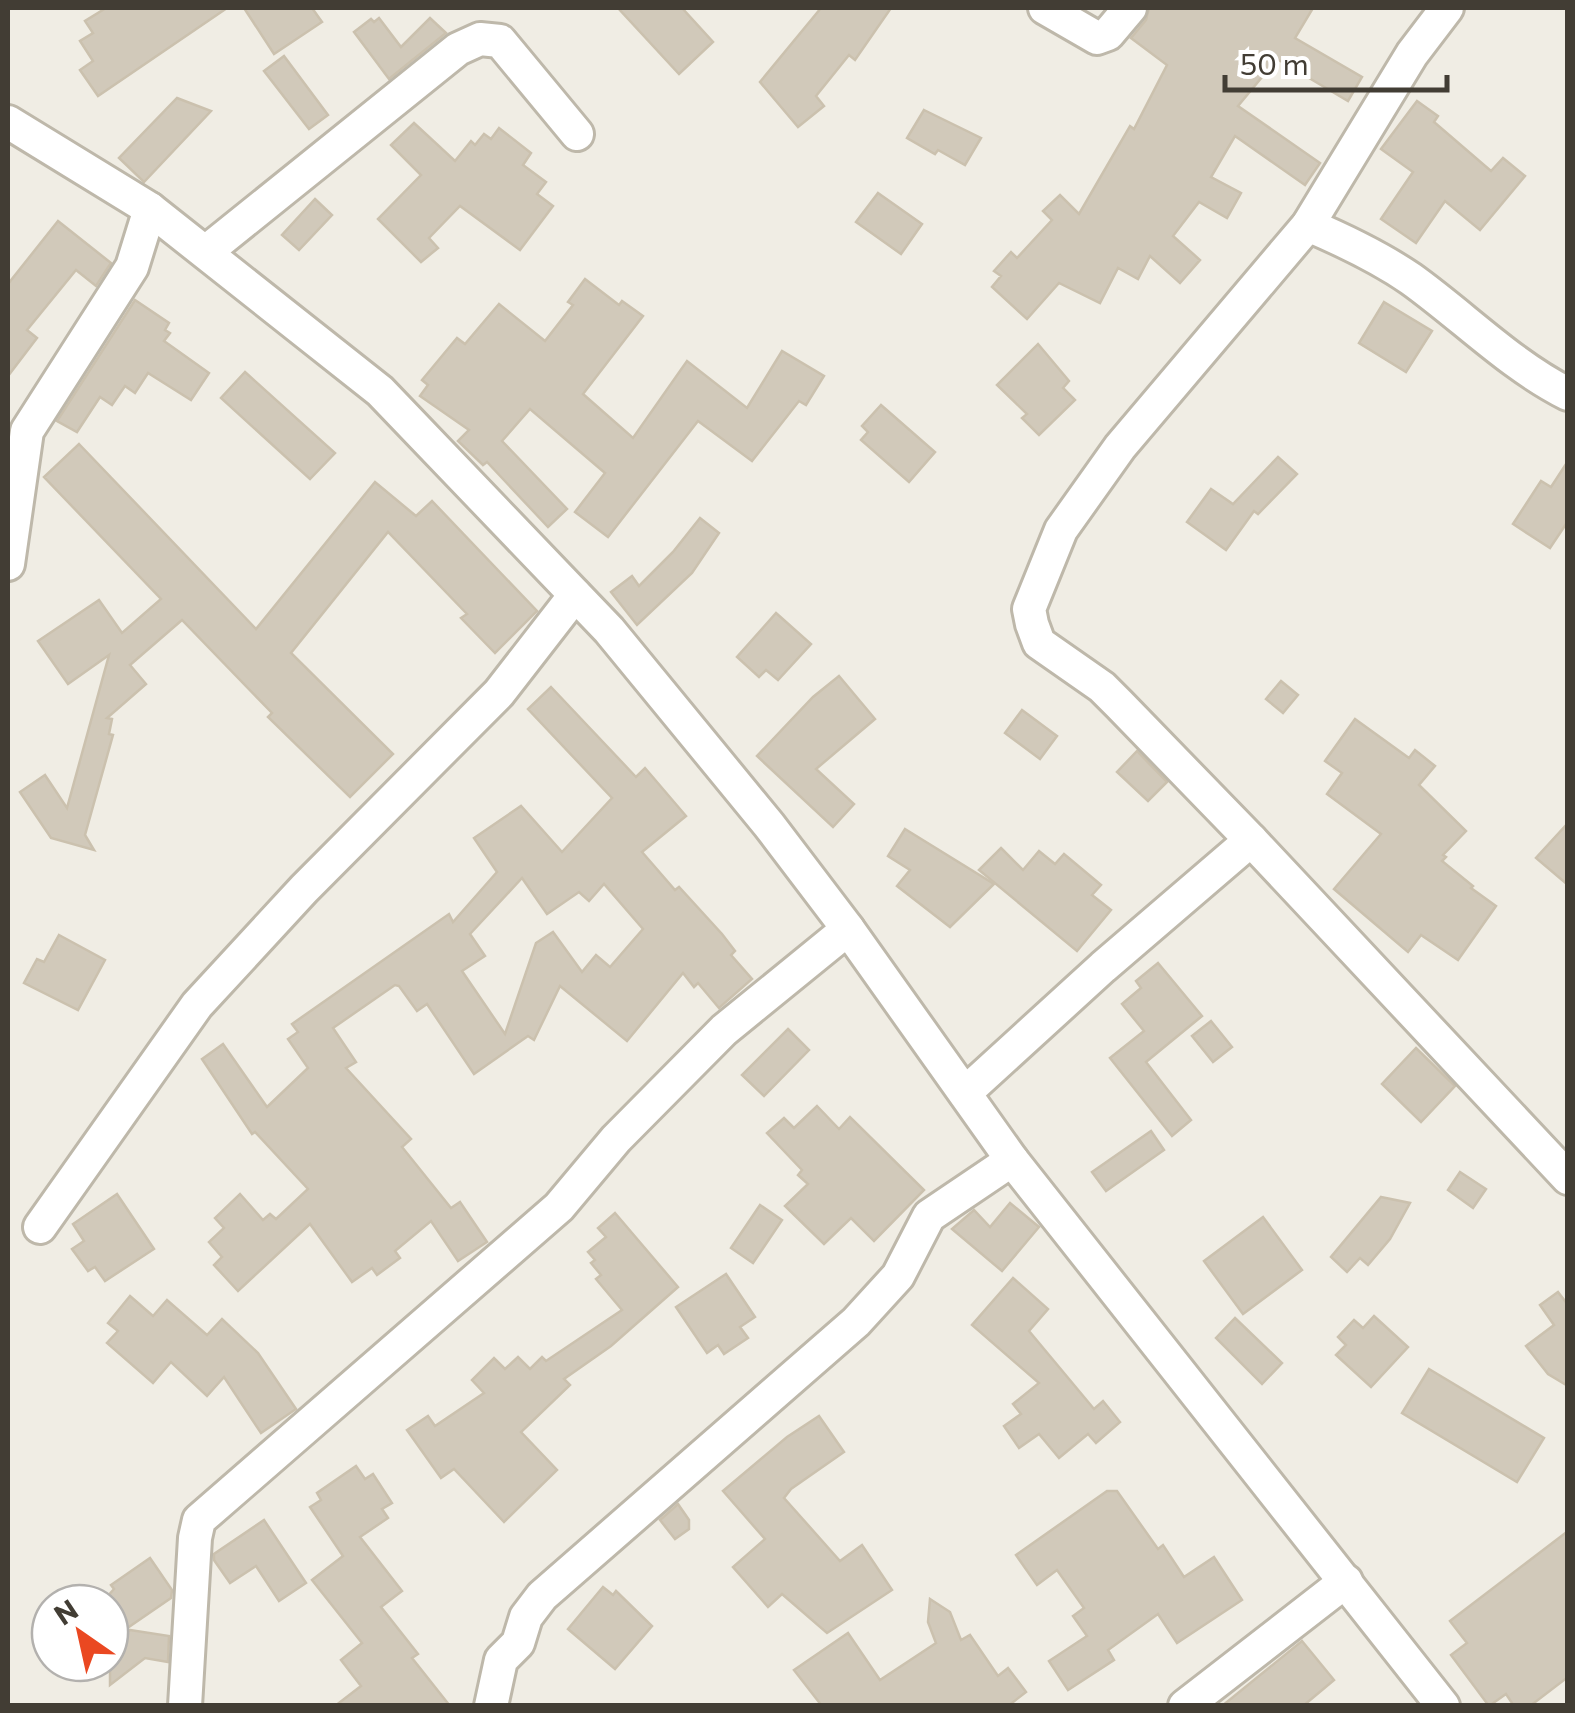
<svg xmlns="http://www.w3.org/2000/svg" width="1575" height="1713" font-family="Commissioner,sans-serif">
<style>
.building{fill:#d1c9ba;stroke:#cbc1ae;stroke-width:2.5;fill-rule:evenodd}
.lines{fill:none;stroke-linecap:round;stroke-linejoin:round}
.street-casing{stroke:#beb8aa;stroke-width:38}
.street{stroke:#fff;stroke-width:32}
</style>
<rect width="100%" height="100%" fill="#f0ede4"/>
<g class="building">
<polygon points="106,8 227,8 98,96 80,70 93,61 80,41 93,33 85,21"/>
<polygon points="244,8 312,8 322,22 274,54"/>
<polygon points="618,8 682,8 713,42 679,74"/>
<polygon points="821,8 891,8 855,60 849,55 816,96 824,106 798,127 760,82"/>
<polygon points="1149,8 1313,8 1295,38 1362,77 1348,101 1277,59 1238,106 1320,163 1305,185 1235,136 1211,177 1241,193 1227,218 1199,202 1173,236 1200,260 1180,283 1150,256 1138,279 1118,268 1100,303 1059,283 1027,319 992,287 1001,276 994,271 1011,252 1017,258 1052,220 1043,211 1060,195 1079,214 1130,126 1134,129 1167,65 1131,38 1146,20"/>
<polygon points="379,18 401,47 430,18 446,33 389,79 354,32 371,19 374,22"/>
<polygon points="284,56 328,115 309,129 264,71"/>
<polygon points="177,98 211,111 144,182 119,158"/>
<polygon points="1417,101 1438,116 1434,122 1491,171 1503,158 1525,176 1480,230 1445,201 1416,243 1381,219 1413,172 1381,149"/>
<polygon points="924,110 981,138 965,165 938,150 935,154 907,138"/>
<polygon points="414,123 455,161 471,141 475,145 484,134 491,139 499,128 531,153 523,165 546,182 537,194 553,206 520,250 460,206 429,238 438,248 421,262 378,219 421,175 391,145"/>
<polygon points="878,193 922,224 901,254 856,222"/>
<polygon points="315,199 332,215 299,250 282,235"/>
<polygon points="58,221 111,263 96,286 76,270 27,330 37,338 8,376 8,284"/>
<polygon points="585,279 619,305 622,301 643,316 583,394 633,438 687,361 747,408 782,351 824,376 806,405 799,401 752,461 698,421 608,537 575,512 605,473 530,409 502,441 567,509 548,527 487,462 483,465 458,441 469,430 420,396 428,385 422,380 457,338 465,344 499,304 545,341 573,305 568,302"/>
<polygon points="135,300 169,323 165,330 170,333 164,341 209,373 191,400 148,373 135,393 125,386 112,405 100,397 77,432 57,421"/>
<polygon points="1384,302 1432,331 1406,372 1359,343"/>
<polygon points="1038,344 1069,381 1063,388 1075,400 1039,435 1022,418 1027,414 997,385"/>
<polygon points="245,372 335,453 310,479 221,398"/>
<polygon points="881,405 935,452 909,482 861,440 868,432 862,426"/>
<polygon points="79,444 256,629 375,482 416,516 432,501 537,611 495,653 461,618 467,614 388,532 291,653 393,754 350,797 268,717 272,713 182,620 130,665 146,684 107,718 112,719 109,734 113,735 85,835 94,850 51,838 20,792 45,775 67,808 109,655 68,684 38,641 99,600 122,633 161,599 44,477"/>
<polygon points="1278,457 1297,474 1258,514 1254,511 1226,550 1187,522 1211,489 1233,504"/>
<polygon points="1568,461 1568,521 1550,548 1513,524 1541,481 1551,487"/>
<polygon points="700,518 719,533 692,573 637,625 611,592 632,576 639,586 673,552"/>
<polygon points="776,613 811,644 778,680 766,670 759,677 737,657"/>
<polygon points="839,676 875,719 816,769 854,804 833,827 757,756 813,697"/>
<polygon points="1281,681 1298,695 1283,713 1266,699"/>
<path d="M551 687 636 777 645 768 686 816 642 852 675 890 679 887 722 934 735 951 731 955 752 979 719 1008 698 983 694 987 683 973 627 1041 560 986 534 1040 528 1036 474 1074 427 1004 417 1011 399 986 395 985 333 1028 356 1062 346 1068 411 1139 402 1147 451 1208 460 1202 487 1242 458 1261 431 1221 395 1251 400 1258 377 1275 372 1268 352 1282 310 1224 238 1291 214 1265 222 1257 209 1242 224 1228 215 1218 240 1194 263 1220 270 1214 276 1219 308 1189 255 1132 252 1134 202 1059 223 1044 267 1107 308 1068 288 1039 298 1032 292 1024 449 914 453 922 497 872 474 838 521 806 562 852 612 798 528 709ZM522 878 547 914 579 892 589 901 604 884 643 929 610 967 596 955 582 972 553 932 536 943 505 1034 462 971 485 956 470 934Z"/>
<polygon points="1022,710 1057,736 1040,759 1005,733"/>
<polygon points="1355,719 1409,758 1415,750 1435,766 1419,785 1466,831 1443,855 1446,857 1442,861 1473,886 1471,888 1496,906 1458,960 1421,935 1408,952 1334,889 1381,834 1327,794 1342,773 1325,761"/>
<polygon points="1137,751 1167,782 1148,801 1117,772"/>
<polygon points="1568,823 1568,885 1536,858"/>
<polygon points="905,829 994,884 950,927 897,886 910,870 888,856"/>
<polygon points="1001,848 1023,870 1039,851 1055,864 1064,854 1101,885 1092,895 1111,910 1077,951 979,870"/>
<polygon points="59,935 105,960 78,1010 24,983 37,959 44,962"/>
<polygon points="1158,963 1202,1016 1146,1062 1191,1120 1172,1136 1110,1058 1144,1031 1122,1004 1141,988 1136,981"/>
<polygon points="1211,1021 1232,1047 1213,1062 1192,1036"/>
<polygon points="788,1029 809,1050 764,1096 742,1075"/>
<polygon points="1416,1048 1455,1086 1421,1122 1382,1084"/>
<polygon points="817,1106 839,1129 850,1117 924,1190 874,1241 851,1218 824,1244 785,1206 808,1184 798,1175 802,1170 767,1133 784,1118 794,1128"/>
<polygon points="1151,1131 1164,1150 1106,1191 1092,1172"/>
<polygon points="1460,1172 1486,1189 1473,1208 1448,1190"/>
<polygon points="117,1194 154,1249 105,1281 95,1267 88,1271 72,1249 84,1241 73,1224"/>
<polygon points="1381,1197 1410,1203 1390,1239 1368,1265 1360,1258 1347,1272 1331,1257"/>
<polygon points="1010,1203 1039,1227 1002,1271 952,1229 974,1210 990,1227"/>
<polygon points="760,1205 782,1220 753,1263 731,1248"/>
<polygon points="615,1213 678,1287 611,1346 564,1379 570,1385 521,1432 557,1470 504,1522 454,1469 441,1478 407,1430 428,1416 435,1426 484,1393 472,1380 494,1358 505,1369 518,1357 530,1369 542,1357 546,1361 622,1310 596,1279 601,1275 591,1263 595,1260 588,1252 606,1237 598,1228"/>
<polygon points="1263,1217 1302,1270 1243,1314 1204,1261"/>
<polygon points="726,1274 755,1317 740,1327 748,1338 724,1354 718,1345 707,1353 676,1307"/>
<polygon points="1013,1278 1048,1309 1029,1331 1094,1409 1103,1401 1120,1422 1096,1443 1088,1434 1059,1458 1039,1434 1019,1448 1004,1426 1021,1414 1013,1404 1039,1383 972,1325"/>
<polygon points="1558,1292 1568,1305 1568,1386 1548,1374 1526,1346 1554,1325 1540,1305"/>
<polygon points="130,1296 153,1316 167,1300 207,1335 222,1319 258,1353 296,1409 261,1433 224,1377 207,1396 171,1362 153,1383 107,1343 118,1331 108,1323"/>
<polygon points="1374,1316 1408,1347 1371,1387 1336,1355 1346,1345 1338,1337 1354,1320 1363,1328"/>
<polygon points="1235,1318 1282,1363 1262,1384 1216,1338"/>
<polygon points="1429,1369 1544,1438 1517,1482 1402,1413"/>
<polygon points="819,1416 844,1452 791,1489 784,1498 840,1561 862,1545 892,1590 827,1633 782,1594 768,1607 733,1567 765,1539 723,1491 787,1437"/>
<polygon points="356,1466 365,1479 373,1474 392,1503 382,1509 388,1518 360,1537 402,1591 381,1607 418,1654 412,1658 450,1706 335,1706 361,1686 341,1660 362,1643 312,1580 343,1556 310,1507 321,1500 317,1493"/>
<polygon points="1107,1491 1117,1491 1158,1549 1163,1545 1184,1577 1214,1557 1242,1600 1177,1643 1158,1614 1108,1650 1114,1660 1068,1690 1049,1661 1087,1636 1073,1616 1084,1608 1057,1570 1037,1585 1016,1555"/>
<polygon points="678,1504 689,1520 689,1529 675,1539 660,1520"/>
<polygon points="264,1520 306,1583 279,1601 256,1566 230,1583 214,1560 214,1554"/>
<polygon points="1568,1531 1568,1677 1530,1706 1514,1706 1506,1694 1489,1706 1451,1655 1467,1643 1450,1621"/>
<polygon points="150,1558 172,1590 171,1598 123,1631 110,1612 110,1603 105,1599 114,1589 111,1585"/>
<polygon points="603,1587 613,1595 616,1591 652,1626 615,1669 568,1629"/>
<polygon points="930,1599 950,1612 961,1640 970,1635 998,1676 1008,1668 1026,1692 1008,1706 822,1706 794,1670 848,1633 880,1680 936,1643 928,1622"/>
<polygon points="130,1630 169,1636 168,1662 145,1658 110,1685 110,1646"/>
<polygon points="1302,1641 1334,1680 1303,1706 1222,1706"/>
</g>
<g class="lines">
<defs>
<g id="street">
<polyline points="1045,8 1097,38 1108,34 1130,8"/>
<polyline points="1447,8 1412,54 1308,225 1120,447 1061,530 1029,609 1032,624 1039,643 1102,687 1119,704 1251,840 1568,1178"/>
<polyline points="8,122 150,209 380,391 609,630 769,825 848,929 1012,1160 1443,1706"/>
<path d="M1308 225C1343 240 1379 257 1411 279 1464 317 1509 364 1568 394"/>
<polyline points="207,251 458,49 480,39 500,41 577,134"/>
<polyline points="8,564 27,431 132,267 150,209"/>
<polyline points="965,1093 1103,967 1251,840"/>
<polyline points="40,1227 197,1005 304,889 499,693 575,595"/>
<polyline points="185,1706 195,1538 199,1520 559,1207 616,1139 724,1030 848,929"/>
<polyline points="491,1706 501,1660 518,1643 526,1617 542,1596 856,1322 898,1276 929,1216 1012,1160"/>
<polyline points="1185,1706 1346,1581"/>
</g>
</defs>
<use href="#street" class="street-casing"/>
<use href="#street" class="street"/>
</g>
<rect width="1575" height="1713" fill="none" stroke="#423d34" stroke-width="20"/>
<g transform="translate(80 1633) rotate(326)"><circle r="48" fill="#ffffff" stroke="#b3b1ae" stroke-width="2.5"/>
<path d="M0-8L18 38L0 25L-18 38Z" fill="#ea4821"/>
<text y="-15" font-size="28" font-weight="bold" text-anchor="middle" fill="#423d34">N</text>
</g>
<path d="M1225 75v15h222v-15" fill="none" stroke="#423d34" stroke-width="5"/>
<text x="1240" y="75" font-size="30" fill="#423d34" stroke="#ffffff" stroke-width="8" paint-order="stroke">50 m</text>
</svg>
